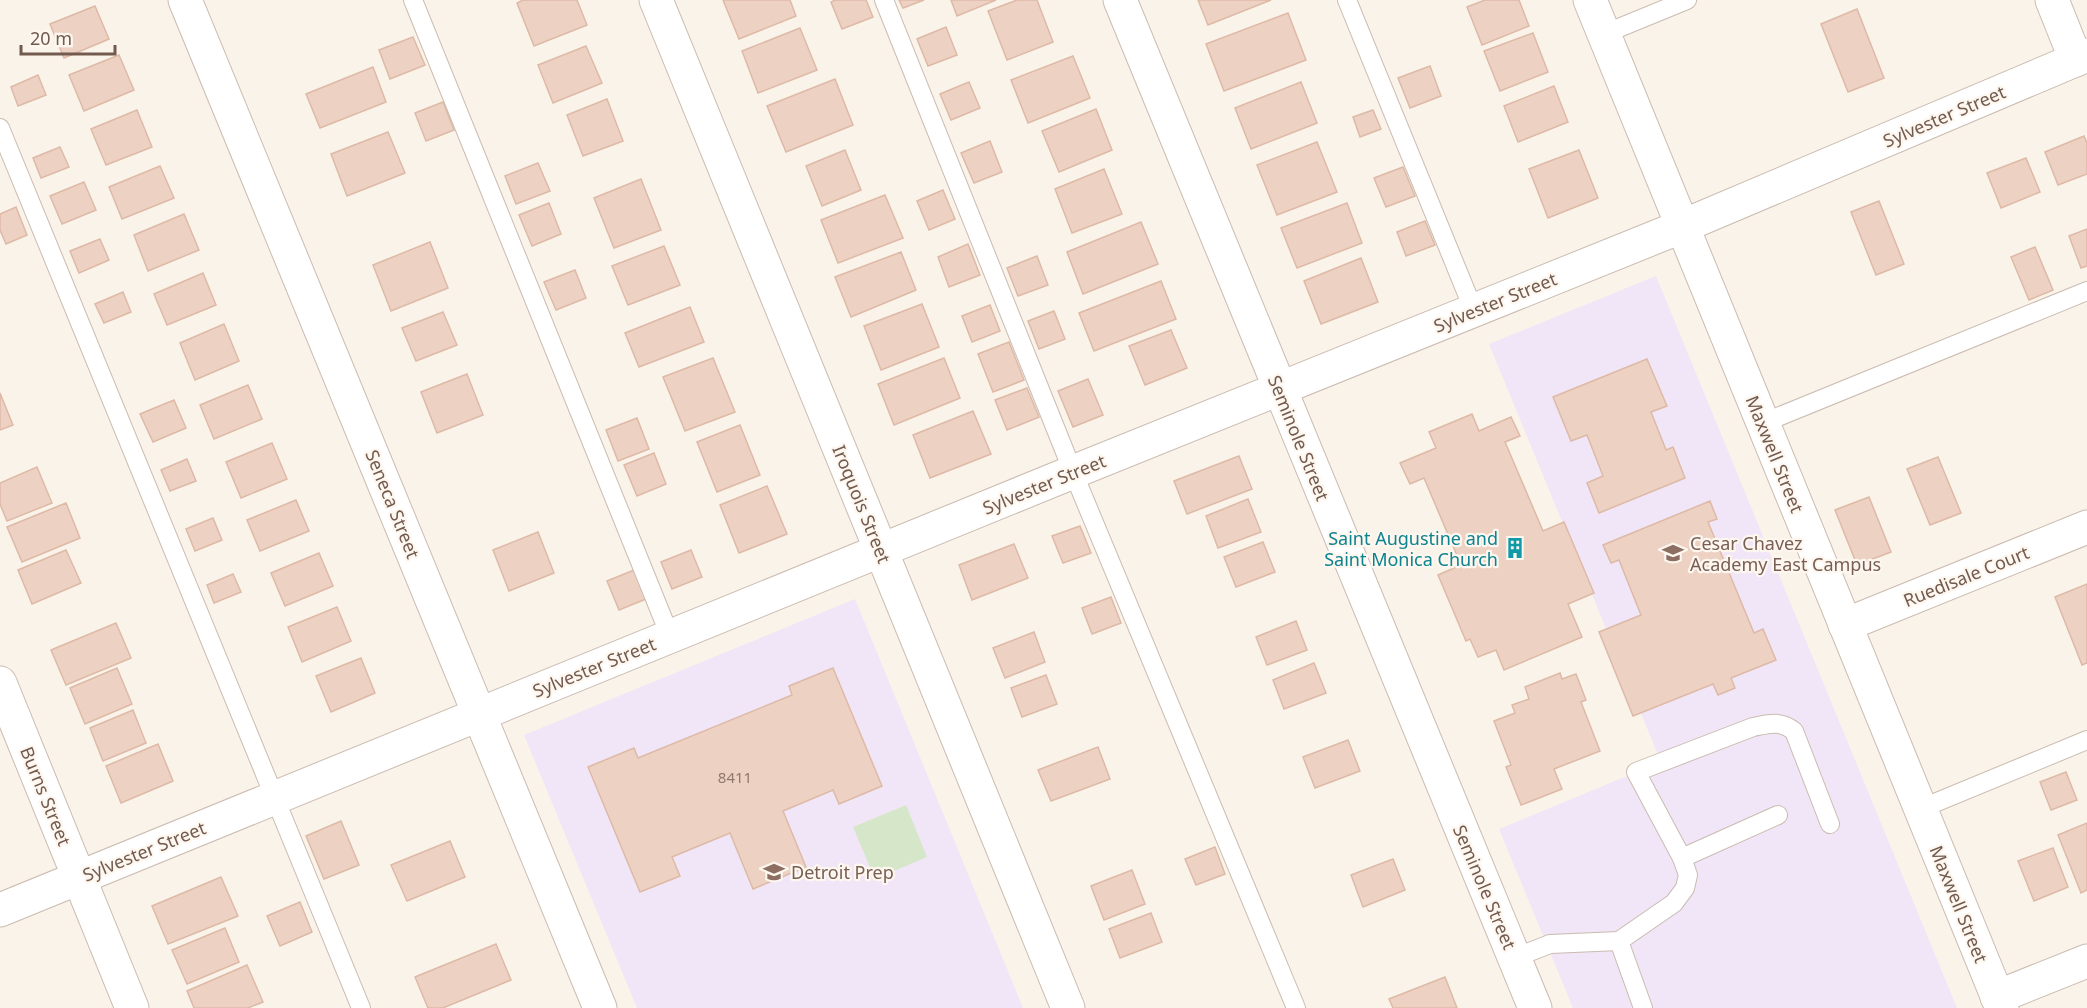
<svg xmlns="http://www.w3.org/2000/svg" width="2087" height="1008" font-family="'Noto Sans',sans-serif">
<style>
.education{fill:#f0e6f7}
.green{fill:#d6e7c9}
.building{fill:#edd2c4;stroke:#deb9a6;stroke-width:1.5}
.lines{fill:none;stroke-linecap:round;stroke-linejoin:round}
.service-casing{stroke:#cbbbb0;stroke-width:20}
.minor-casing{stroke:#cbbbb0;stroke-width:35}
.service{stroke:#fff;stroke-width:18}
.minor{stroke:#fff;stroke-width:33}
.labels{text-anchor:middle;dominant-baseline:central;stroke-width:4.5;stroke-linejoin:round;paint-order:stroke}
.number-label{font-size:15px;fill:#91786c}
.street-label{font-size:18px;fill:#725a4f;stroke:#fdf7ef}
.culture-label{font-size:18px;fill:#0d838f;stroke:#fdf7ef;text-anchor:end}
.education-label{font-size:18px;fill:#785e54;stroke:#fdf7ef;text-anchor:start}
</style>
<rect width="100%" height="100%" fill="#faf3e9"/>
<g class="education">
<polygon points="1656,276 1957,1008 1573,1008 1499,829 1661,762 1489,344"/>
<polygon points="855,599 1023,1008 637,1008 524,735"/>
</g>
<polygon class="green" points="906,805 927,857 875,879 853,827"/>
<g class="building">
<polygon points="523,0 577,0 587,25 534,46 517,3"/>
<polygon points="723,0 790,0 796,16 739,39"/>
<polygon points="835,0 866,0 873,17 842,29 831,2"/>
<polygon points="899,0 924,0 903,8"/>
<polygon points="951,0 996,0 957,16"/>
<polygon points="1017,0 1037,0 1053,42 1007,60 988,11"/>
<polygon points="1198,0 1271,0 1208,25"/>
<polygon points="1485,0 1519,0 1529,26 1482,45 1467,7"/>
<polygon points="95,6 109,39 64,58 50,24"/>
<polygon points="1857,9 1884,78 1848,92 1821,24"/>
<polygon points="1288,13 1306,60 1224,91 1206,44"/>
<polygon points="946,27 957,55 928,66 917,39"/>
<polygon points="800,28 817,70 758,93 742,51"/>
<polygon points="1533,33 1548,72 1500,91 1484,51"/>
<polygon points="413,37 425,65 390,79 379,50"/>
<polygon points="586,46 602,83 553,103 538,65"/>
<polygon points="119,55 134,90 84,111 69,75"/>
<polygon points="1073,56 1090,98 1028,123 1011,80"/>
<polygon points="1430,66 1441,96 1410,108 1398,78"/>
<polygon points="373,67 386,102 320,128 306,94"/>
<polygon points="38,75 46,95 18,106 11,87"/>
<polygon points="835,79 853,125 786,152 767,106"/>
<polygon points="969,82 980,108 951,120 940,94"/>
<polygon points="1301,82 1317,123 1251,149 1235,108"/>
<polygon points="1554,86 1568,122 1518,142 1504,106"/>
<polygon points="607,99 623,141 583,156 567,115"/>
<polygon points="443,102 454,130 426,141 415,113"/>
<polygon points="1096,109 1112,150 1059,172 1042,131"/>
<polygon points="137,110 152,147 106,165 91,129"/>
<polygon points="1373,110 1381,129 1360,137 1353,117"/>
<polygon points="388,132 405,173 347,196 331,154"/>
<polygon points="2084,136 2087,143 2087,174 2058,185 2045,152"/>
<polygon points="990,141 1002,172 974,183 961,153"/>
<polygon points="1317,142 1337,192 1277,215 1257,165"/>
<polygon points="60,147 69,167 41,178 33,158"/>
<polygon points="845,150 861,190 822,206 806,166"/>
<polygon points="1579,150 1598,198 1548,218 1529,169"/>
<polygon points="2026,158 2040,192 2001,208 1987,173"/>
<polygon points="538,163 550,191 516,204 505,176"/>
<polygon points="160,166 174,198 122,219 109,187"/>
<polygon points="1403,167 1415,196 1386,207 1374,178"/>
<polygon points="1104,169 1122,214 1072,233 1055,189"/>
<polygon points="641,179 661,230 614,248 594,198"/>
<polygon points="84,182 96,210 62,224 50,196"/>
<polygon points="943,190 955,219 929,230 917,201"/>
<polygon points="885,195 903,238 838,263 821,220"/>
<polygon points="1879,201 1904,264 1876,275 1851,212"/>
<polygon points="549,203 561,234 532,246 519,215"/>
<polygon points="1347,203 1362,243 1297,268 1281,228"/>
<polygon points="16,207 27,235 6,244 0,230 0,214"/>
<polygon points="184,214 199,250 148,271 134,235"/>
<polygon points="1425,221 1435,245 1406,256 1397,232"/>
<polygon points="1141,222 1158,264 1083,294 1067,252"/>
<polygon points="2087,229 2087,266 2081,268 2069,236"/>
<polygon points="100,239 109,260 79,273 70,251"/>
<polygon points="430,242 448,288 391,311 373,265"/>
<polygon points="968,244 980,275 949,287 938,257"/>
<polygon points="664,246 680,285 628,305 612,266"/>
<polygon points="2035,247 2053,290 2029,300 2011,257"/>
<polygon points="901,252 916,290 851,317 835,277"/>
<polygon points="1037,256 1048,285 1018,296 1007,268"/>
<polygon points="1361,258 1378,302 1321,324 1304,281"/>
<polygon points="575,270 586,298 556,310 544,282"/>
<polygon points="203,273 216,305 167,325 154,294"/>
<polygon points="1161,281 1176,319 1094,351 1079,313"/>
<polygon points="123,292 131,312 104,323 95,304"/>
<polygon points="922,304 939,347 881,370 864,326"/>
<polygon points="990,305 1000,331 972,342 962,316"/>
<polygon points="690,307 704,342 639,367 625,333"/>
<polygon points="1054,311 1065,339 1039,349 1028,321"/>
<polygon points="443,312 457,345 416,361 402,328"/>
<polygon points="224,324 239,361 195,380 180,343"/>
<polygon points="1171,330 1187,368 1145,385 1129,346"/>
<polygon points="1009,342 1024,380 993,392 978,354"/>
<polygon points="713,358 735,412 685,431 663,377"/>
<polygon points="944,358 960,398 894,425 878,384"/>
<polygon points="1647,359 1667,406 1651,412 1666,450 1673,447 1685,478 1599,513 1587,483 1603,476 1587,435 1571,441 1553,397"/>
<polygon points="467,374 483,415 437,433 421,392"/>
<polygon points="1088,379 1103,415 1073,427 1058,391"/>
<polygon points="248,385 262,419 214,439 200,405"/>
<polygon points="1027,388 1039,417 1007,430 995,400"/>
<polygon points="0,393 13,425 0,430"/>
<polygon points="174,400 186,428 153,442 140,414"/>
<polygon points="973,411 991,454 930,478 913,435"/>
<polygon points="1472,414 1479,431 1511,417 1520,436 1505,442 1543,531 1564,522 1594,593 1568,604 1582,637 1504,670 1496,650 1478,657 1470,639 1466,641 1438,575 1461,565 1424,478 1410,484 1400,463 1436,448 1429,432"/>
<polygon points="637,418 649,449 618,461 606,430"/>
<polygon points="740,425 760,475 717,492 697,442"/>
<polygon points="272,443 287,479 241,498 226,462"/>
<polygon points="654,453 666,484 637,496 624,465"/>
<polygon points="1239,456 1252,489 1187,514 1174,481"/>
<polygon points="1938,457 1961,513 1930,525 1907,469"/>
<polygon points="187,459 196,481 170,491 161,470"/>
<polygon points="37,467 52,503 7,521 0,504 0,483"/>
<polygon points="767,486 787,534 739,553 720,505"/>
<polygon points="1869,497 1891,552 1857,565 1835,510"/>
<polygon points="1248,499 1261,532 1218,548 1206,516"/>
<polygon points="296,500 309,531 260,551 247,520"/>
<polygon points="1710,501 1717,519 1708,522 1754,633 1763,629 1776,660 1731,678 1735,688 1718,695 1713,684 1633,716 1599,632 1641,615 1619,560 1611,563 1603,545"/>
<polygon points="66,503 80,538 22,562 7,527"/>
<polygon points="213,518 222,540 195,551 186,529"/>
<polygon points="1080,526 1091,553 1063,563 1052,536"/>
<polygon points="538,532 554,573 509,591 493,550"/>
<polygon points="1263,542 1275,572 1236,587 1224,557"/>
<polygon points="1014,544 1028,578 972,600 959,565"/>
<polygon points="66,550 81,583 32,604 18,570"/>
<polygon points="691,550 702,577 672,589 661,562"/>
<polygon points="319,553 333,586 285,606 271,573"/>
<polygon points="634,570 646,599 619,610 607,581"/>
<polygon points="233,574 241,592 214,603 207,585"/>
<polygon points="2087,584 2087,663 2082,665 2055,597"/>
<polygon points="1111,597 1121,623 1092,634 1082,608"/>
<polygon points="337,607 351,641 302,662 288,627"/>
<polygon points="1296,621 1307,650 1267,665 1256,637"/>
<polygon points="116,623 131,658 66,685 51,650"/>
<polygon points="1034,632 1045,662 1005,678 993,648"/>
<polygon points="361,658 375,693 331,712 316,676"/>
<polygon points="1314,663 1326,693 1284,709 1273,680"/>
<polygon points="117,668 132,704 85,724 70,688"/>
<polygon points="833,668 882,786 839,804 833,790 783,811 806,867 753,889 730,833 672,857 680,876 640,892 588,767 634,748 638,758 792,695 789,686"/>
<polygon points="1560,673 1562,679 1576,674 1586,700 1581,702 1600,751 1554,769 1562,789 1521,805 1506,767 1511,765 1494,721 1515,713 1512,705 1529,699 1525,687"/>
<polygon points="1046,675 1057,704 1022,717 1011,688"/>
<polygon points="133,710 146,743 103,761 90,728"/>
<polygon points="1348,740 1360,771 1315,788 1303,757"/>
<polygon points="158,744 173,781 121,803 106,766"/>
<polygon points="1098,747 1110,779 1051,801 1038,770"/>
<polygon points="2066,772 2077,800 2051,810 2040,782"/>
<polygon points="341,821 359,865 324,879 306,836"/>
<polygon points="2087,823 2087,890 2081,893 2058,835"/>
<polygon points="450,841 465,877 407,901 391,865"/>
<polygon points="1215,847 1225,874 1196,885 1185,859"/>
<polygon points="2053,848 2068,887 2034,901 2018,861"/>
<polygon points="1393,859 1405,890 1363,907 1351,875"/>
<polygon points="1132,870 1145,904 1104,920 1091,886"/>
<polygon points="221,877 238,916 168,944 152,906"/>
<polygon points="300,902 312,932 280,946 267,916"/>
<polygon points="1151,913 1162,942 1120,958 1109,929"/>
<polygon points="225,928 239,962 187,984 172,950"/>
<polygon points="496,944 511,980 443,1008 428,1008 415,977"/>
<polygon points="247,965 263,1002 248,1008 194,1008 187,991"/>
<polygon points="1445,977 1457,1008 1393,1008 1389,999"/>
</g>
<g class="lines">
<defs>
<g id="service">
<polyline points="413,0 670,636"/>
<polyline points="884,0 1073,472 1296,1008"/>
<polyline points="1347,0 1474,311"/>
<polyline points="1604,34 1687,0"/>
<polyline points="0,128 361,1008"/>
<polyline points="1763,423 2087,291"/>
<polyline points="1920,809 2087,740"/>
<polyline points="1682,858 1778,815"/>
<polyline points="1514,958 1550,944 1619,941"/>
<path d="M1643 1008 1619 941 1674 903 1685 888 1688 875 1682 858 1636 772 1753 727C1769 724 1780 720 1794 731L1830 824"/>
</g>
<g id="minor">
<polyline points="185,0 600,1008"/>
<polyline points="656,0 1068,1008"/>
<polyline points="1120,0 1535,1008"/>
<polyline points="1590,0 2002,1008"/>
<polyline points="2052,0 2076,60"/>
<polyline points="1845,625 2087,527"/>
<polyline points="0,683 132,1008"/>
<polyline points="0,910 1073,472 1683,226 2087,55"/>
<polyline points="1997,997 2087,961"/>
</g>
</defs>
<use href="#service" class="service-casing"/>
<use href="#minor" class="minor-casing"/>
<use href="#service" class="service"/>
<use href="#minor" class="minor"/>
</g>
<defs>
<symbol id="building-bare" viewBox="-9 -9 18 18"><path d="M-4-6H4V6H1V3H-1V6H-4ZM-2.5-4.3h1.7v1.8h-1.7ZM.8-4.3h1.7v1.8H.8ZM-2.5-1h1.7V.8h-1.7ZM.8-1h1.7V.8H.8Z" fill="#0f9aa8" stroke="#fdf7ef" stroke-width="2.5" paint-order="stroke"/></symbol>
<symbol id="school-bare" viewBox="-9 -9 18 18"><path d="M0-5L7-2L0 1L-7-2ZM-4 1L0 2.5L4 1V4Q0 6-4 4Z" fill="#8d6e63" stroke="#fdf7ef" stroke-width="2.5" paint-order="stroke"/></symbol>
</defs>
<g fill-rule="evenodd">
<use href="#building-bare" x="1500" y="533" width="30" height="30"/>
<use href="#school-bare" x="1658" y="538" width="30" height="30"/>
<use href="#school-bare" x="759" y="857" width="30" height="30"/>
</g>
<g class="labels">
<g class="number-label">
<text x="735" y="777">8411</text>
</g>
<g class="street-label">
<text transform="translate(1944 116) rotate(-23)">Sylvester Street</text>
<text transform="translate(1495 302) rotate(-22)">Sylvester Street</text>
<text transform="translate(1299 438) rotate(68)">Seminole Street</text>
<text transform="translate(1775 454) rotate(68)">Maxwell Street</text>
<text transform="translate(1044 484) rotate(-22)">Sylvester Street</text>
<text transform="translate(393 504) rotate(68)">Seneca Street</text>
<text transform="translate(862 504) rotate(68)">Iroquois Street</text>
<text transform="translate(1966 576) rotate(-22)">Ruedisale Court</text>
<text transform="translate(594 667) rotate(-22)">Sylvester Street</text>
<text transform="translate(46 796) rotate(68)">Burns Street</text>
<text transform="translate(144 851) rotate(-22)">Sylvester Street</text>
<text transform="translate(1485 887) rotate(67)">Seminole Street</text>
<text transform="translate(1959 904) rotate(68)">Maxwell Street</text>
</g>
<g class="culture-label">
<text x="1498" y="538">Saint Augustine and<tspan x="1498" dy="21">Saint Monica Church</tspan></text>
</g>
<g class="education-label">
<text x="1690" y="543">Cesar Chavez<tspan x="1690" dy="21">Academy East Campus</tspan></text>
<text x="791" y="872">Detroit Prep</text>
</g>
</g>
<path d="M21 45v9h94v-9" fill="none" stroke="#725a4f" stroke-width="3"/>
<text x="30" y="45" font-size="18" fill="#725a4f" stroke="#fdf7ef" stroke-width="4.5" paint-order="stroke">20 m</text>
</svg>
